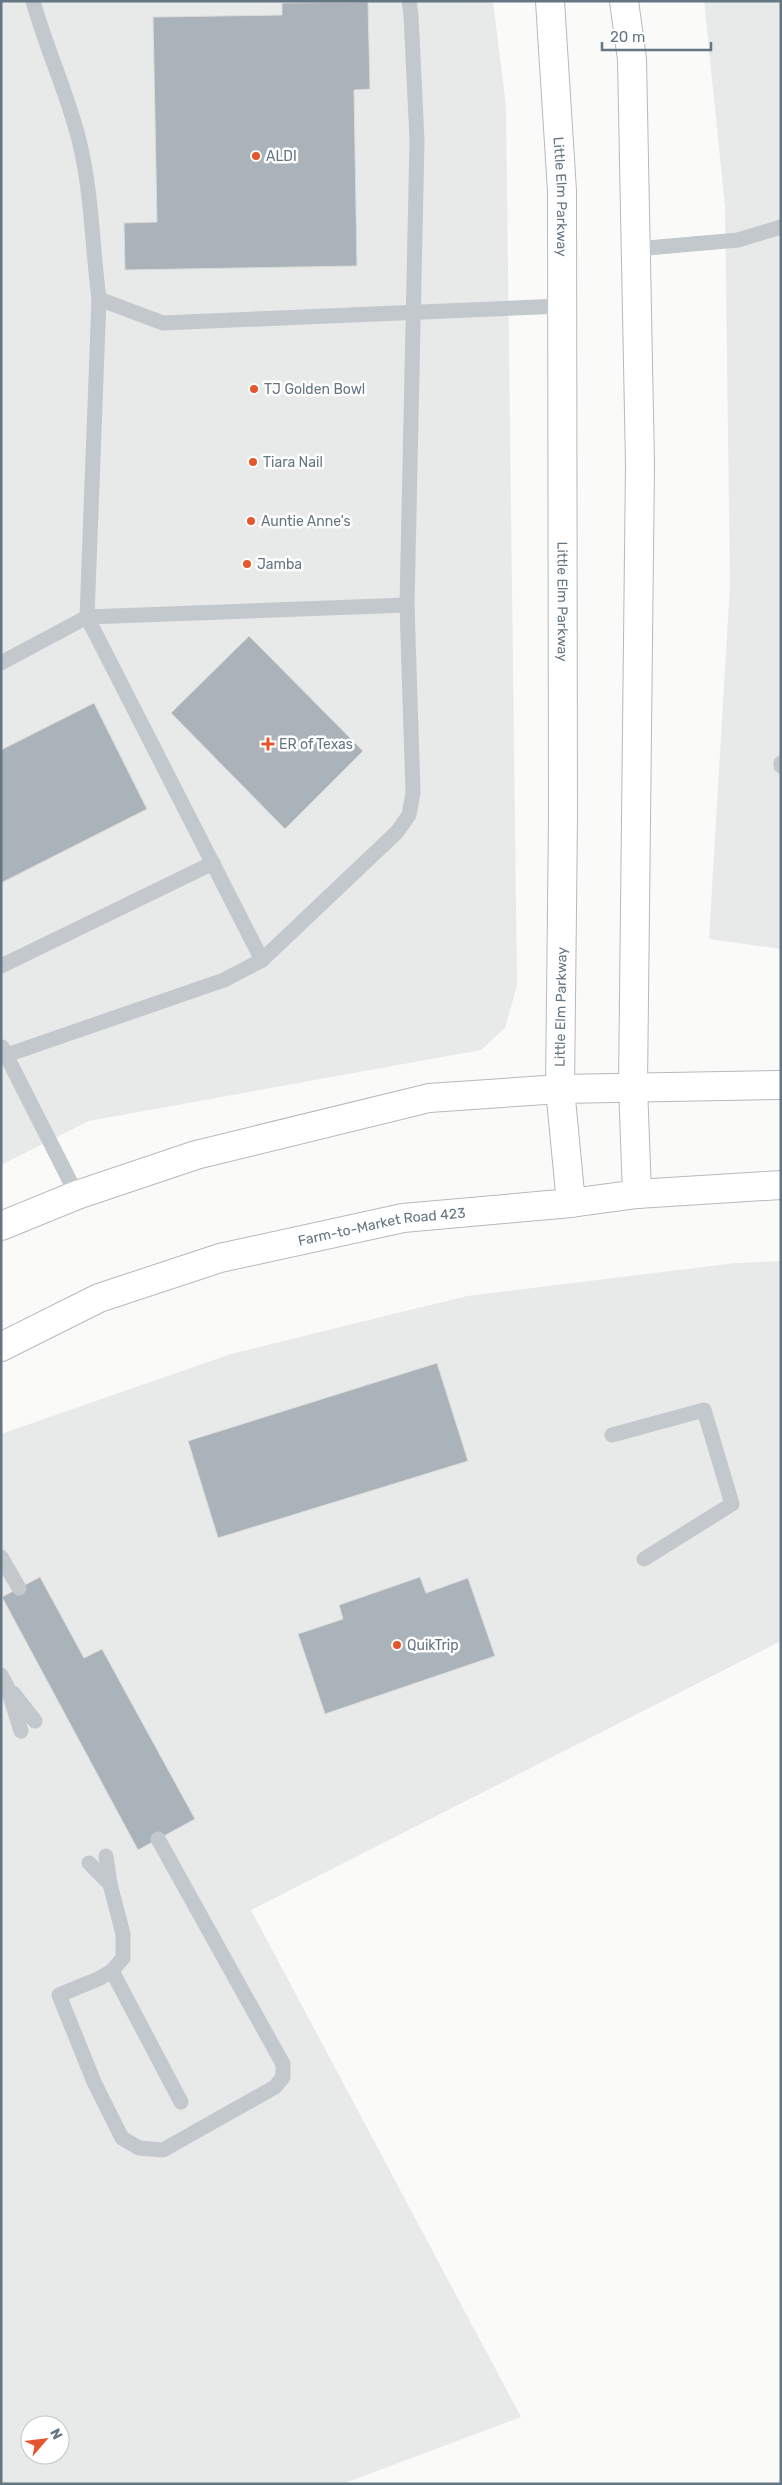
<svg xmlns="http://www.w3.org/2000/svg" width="782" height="2485" font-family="Rubik,sans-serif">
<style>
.built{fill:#e8e9e9;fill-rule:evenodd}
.building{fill:#aab3b9;stroke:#dcdcda}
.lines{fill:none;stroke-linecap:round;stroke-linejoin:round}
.secondary-casing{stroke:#b3babf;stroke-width:30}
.primary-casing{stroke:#b5babe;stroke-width:30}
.lane{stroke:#c3c8cc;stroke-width:15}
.secondary{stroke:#fff;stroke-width:28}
.primary{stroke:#fff;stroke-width:28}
.poi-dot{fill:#e4572e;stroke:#fff;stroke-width:2}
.labels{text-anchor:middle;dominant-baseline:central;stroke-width:5;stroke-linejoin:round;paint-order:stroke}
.poi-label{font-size:14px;fill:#657683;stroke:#fff;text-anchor:start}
.street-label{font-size:14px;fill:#657683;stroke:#fff}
</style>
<rect width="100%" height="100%" fill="#fafaf8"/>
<g class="built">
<polygon points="1,1 493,1 506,106 517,986 505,1028 481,1050 89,1121 1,1165"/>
<polygon points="704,1 781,1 781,949 709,939 730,585 725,207"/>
<path d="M781 1261V1641L251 1910 521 2417 342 2484H1V1434L231 1354 467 1296 736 1263ZM30 2425H60V2455H30Z"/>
</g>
<g class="building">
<polygon points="368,2 370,89 354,90 357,266 125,270 124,223 157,222 153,17 282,15 282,3"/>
<polygon points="249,636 363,751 285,829 171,713"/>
<polygon points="94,703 147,809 1,883 1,750"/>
<polygon points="437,1363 468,1461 218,1538 188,1441"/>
<polygon points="40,1577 84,1658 102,1649 195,1819 138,1850 2,1597"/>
<polygon points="420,1577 426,1593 468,1578 495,1656 325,1714 298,1634 343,1619 339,1605"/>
</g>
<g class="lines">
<defs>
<g id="secondary">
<path id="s1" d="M550 1 562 191 563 817 560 1089 571 1203"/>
<polyline points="624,1 632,59 640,464 633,1086 637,1194"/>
</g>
<g id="primary">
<polyline points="1,1226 77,1195 196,1155 429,1098 560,1089 781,1085"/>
<path id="s2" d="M1 1347 99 1298 220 1258 403 1218 571 1203 637 1194 781 1185"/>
</g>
</defs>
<use href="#secondary" class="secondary-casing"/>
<use href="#primary" class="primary-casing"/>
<g class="lane">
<path d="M33 1C46 48 67 92 79 140 92 192 92 246 99 299L163 323 562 306"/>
<polyline points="636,249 738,240 781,227"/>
<polyline points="1,663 87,617 99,299"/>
<polyline points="781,763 781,766"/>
<polyline points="262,960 87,617 407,605"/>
<polyline points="1,966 213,863"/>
<polyline points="2,1047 77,1195"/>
<polyline points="1,1057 224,980 262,960 397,832 409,815 413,793 407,605 417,140 411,15 409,1"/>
<polyline points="612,1435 704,1410 732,1504 644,1559"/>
<polyline points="1,1557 19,1588"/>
<polyline points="1,1675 7,1686 21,1731"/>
<polyline points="13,1693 35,1721"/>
<polyline points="106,1856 110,1884"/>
<polyline points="89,1863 110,1884 123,1934 123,1958 112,1971 98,1979 59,1995 94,2082 122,2138 139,2148 163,2150 275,2087 283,2077 283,2064 158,1839"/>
<polyline points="112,1971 181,2102"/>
</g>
<use href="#secondary" class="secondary"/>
<use href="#primary" class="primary"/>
</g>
<g class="poi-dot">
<circle cx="256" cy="156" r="5"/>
<circle cx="254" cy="389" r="5"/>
<circle cx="253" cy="462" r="5"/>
<circle cx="251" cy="521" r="5"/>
<circle cx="247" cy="564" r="5"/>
<path d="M265.5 736.5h5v5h5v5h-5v5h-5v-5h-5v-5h5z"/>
<circle cx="397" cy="1645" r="5"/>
</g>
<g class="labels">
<g class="poi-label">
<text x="266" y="156">ALDI</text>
<text x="264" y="389">TJ Golden Bowl</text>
<text x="263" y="462">Tiara Nail</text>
<text x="261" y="521">Auntie Anne's</text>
<text x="257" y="564">Jamba</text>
<text x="279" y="744">ER of Texas</text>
<text x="407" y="1645">QuikTrip</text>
</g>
<g class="street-label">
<text stroke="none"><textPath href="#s1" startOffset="196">Little Elm Parkway</textPath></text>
<text stroke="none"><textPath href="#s1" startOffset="601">Little Elm Parkway</textPath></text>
<text transform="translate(561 1007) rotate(-89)">Little Elm Parkway</text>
<text stroke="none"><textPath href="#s2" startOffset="402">Farm-to-Market Road 423</textPath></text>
</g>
</g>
<rect width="782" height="2485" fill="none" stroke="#657683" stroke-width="5"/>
<g transform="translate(45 2440) rotate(62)"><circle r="24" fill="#ffffff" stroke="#c1c8cd"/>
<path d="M0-4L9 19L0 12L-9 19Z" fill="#e4572e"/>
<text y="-8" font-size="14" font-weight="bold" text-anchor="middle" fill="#657683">N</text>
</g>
<path d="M602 42v8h109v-8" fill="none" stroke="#657683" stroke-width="2.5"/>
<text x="610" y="42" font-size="15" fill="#657683" stroke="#ffffff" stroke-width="4" paint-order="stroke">20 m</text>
</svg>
